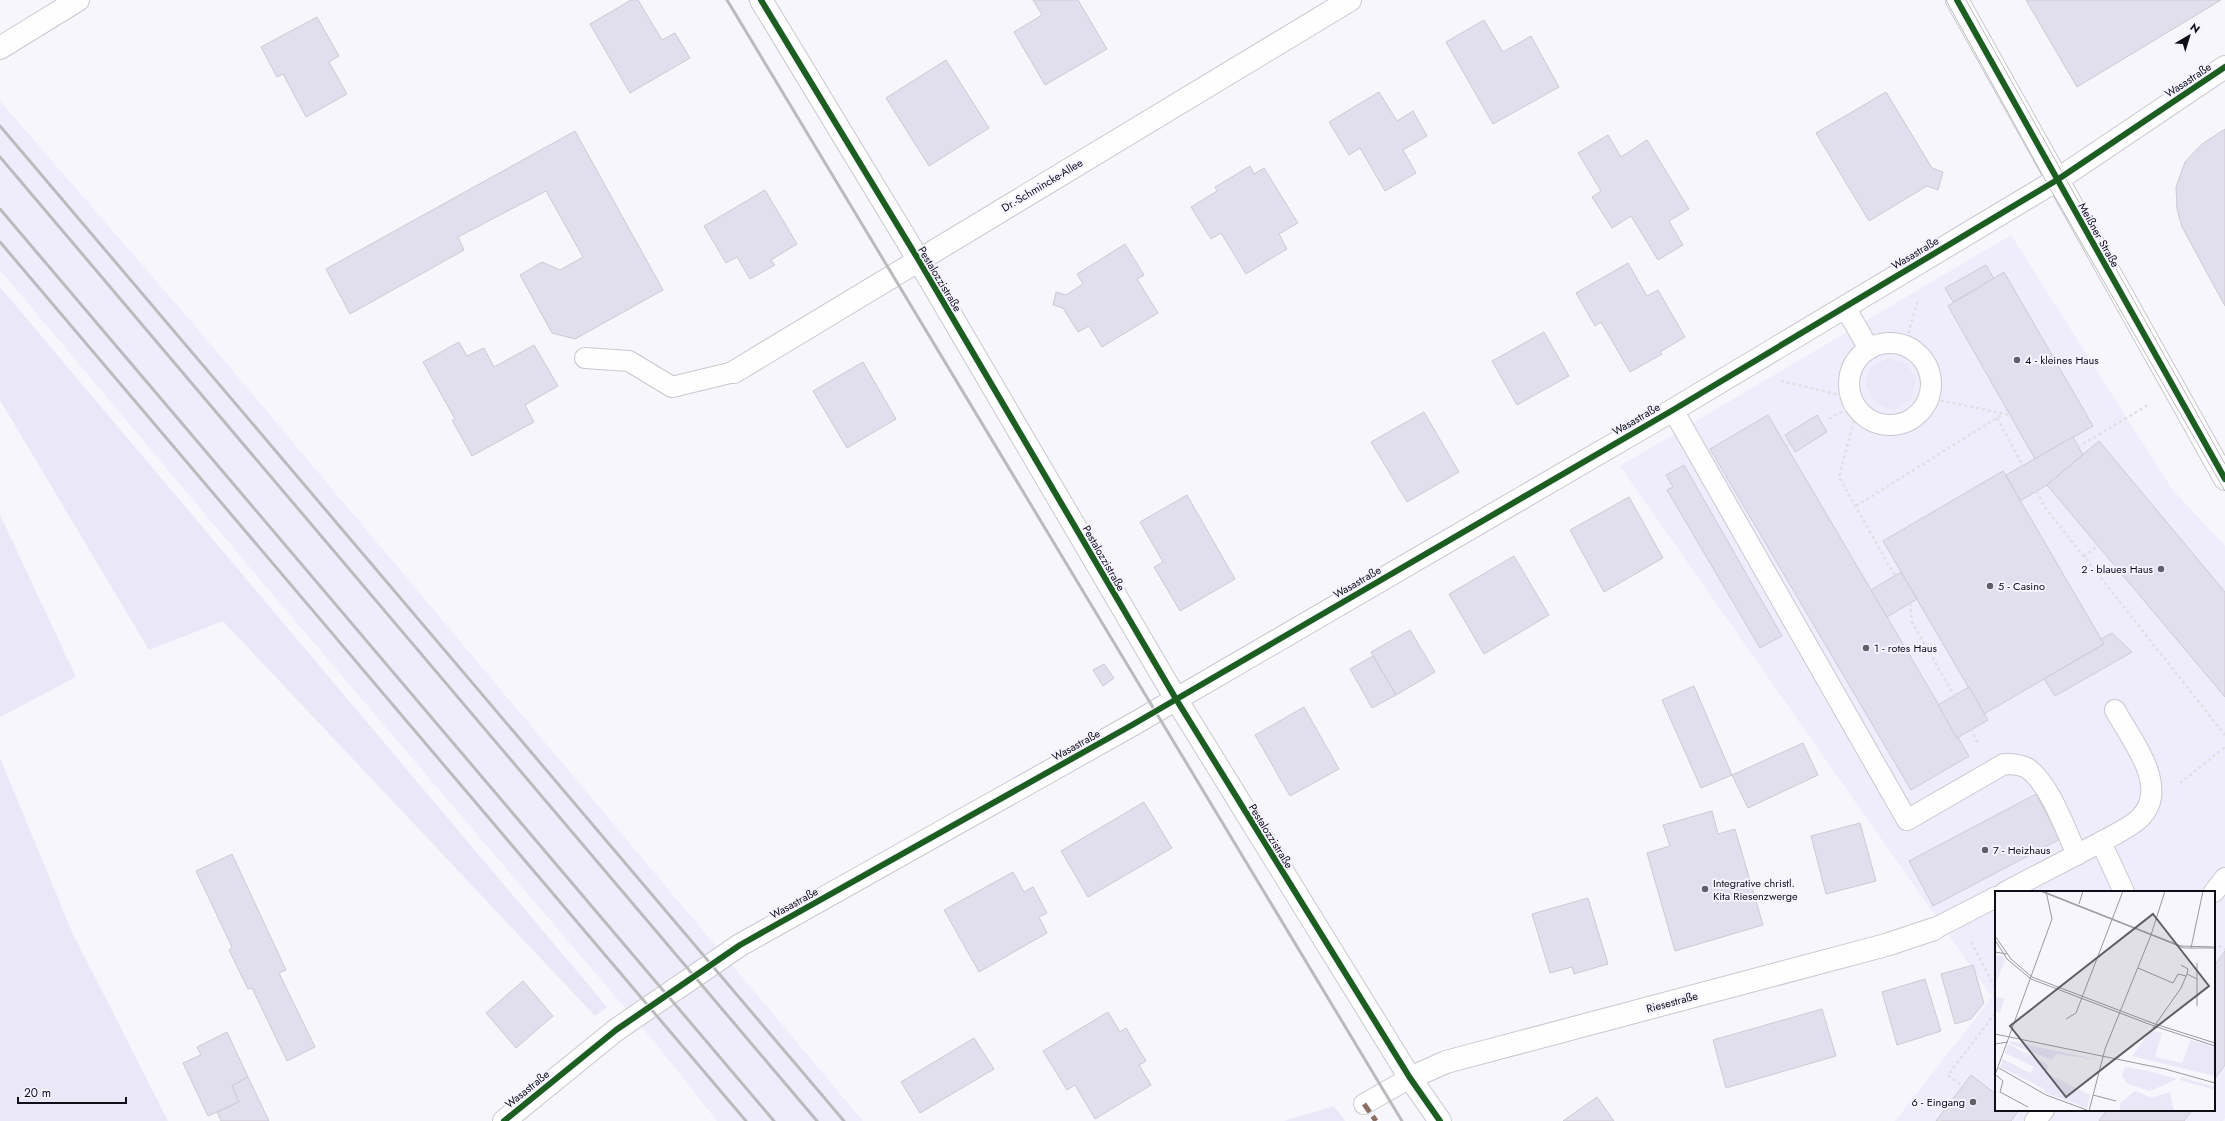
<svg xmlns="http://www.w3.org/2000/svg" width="2225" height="1121" font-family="Jost,sans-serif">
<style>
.built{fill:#efedfc;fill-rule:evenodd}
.green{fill:#e9e7f8}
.building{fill:#e1deee;stroke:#cccbd3}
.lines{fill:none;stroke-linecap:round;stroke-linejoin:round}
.lane-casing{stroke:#c9c8d0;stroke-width:22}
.street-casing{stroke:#c9c8d0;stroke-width:24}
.secondary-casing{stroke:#c9c8d0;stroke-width:24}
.path{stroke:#e0e0e2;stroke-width:2.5;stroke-dasharray:3 3;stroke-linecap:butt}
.lane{stroke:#fefeff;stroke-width:20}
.street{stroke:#fefeff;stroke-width:22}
.secondary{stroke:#fefeff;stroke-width:22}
.tram{stroke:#bbbbbd;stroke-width:1}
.rail{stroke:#bbbbbd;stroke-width:3}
.quiet{stroke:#8d6e63;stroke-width:5;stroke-dasharray:10 5;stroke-linecap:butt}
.cycleway-casing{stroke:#f4f3ff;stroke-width:8}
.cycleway{stroke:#1b5e20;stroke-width:6}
.poi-dot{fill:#605f68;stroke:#f4f3ff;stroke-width:1.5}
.labels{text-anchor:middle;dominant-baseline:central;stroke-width:4;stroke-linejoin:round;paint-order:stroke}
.street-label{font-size:11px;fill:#100e18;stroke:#f4f3ff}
.poi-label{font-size:11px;fill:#100e18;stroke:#f4f3ff;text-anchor:start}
.inset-road{fill:none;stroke:#9a99a1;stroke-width:1}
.view{fill:#605f68;fill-opacity:0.15;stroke:#605f68;stroke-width:2}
.inset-edge{fill:none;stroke:#100e18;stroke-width:2}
</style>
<rect width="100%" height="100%" fill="#f6f6fc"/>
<g class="built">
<polygon points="0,101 196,327 863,1121 717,1121 660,1049 262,582 0,270"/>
<path d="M2011 235 2172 489 2225 546V1118L2223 1121H1895L1992 997 1620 466ZM1996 892H2214V1110H1996Z"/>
</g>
<g class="green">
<polygon points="0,287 607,1007 595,1016 223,621 149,650 0,400"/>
<polygon points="1888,358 1907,364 1916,379 1911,399 1893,410 1875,402 1866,386 1870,368"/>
<polygon points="0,515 76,677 0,717"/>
<polygon points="0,758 72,932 168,1121 0,1121"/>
<polygon points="1334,1106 1345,1121 1284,1121"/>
</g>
<g class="building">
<polygon points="631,0 638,0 662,40 675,33 690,58 630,93 590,24"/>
<polygon points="1033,0 1078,0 1107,49 1045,85 1014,32 1042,15"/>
<polygon points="2026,0 2221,0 2077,87"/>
<polygon points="317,17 339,56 329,62 347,94 306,117 283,74 277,77 261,47"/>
<polygon points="1484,20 1503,52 1531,36 1559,87 1493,124 1446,42"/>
<polygon points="946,60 989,128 929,166 886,98"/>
<polygon points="1379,92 1397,121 1413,111 1427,136 1403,150 1416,173 1385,191 1360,148 1349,155 1329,122"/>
<polygon points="1886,92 1932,168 1943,172 1938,190 1927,186 1869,221 1816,133"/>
<polygon points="2225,129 2225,306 2182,227 2177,209 2176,187 2185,162 2202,144"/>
<polygon points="575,131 663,290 575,339 552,333 520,275 542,262 560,270 583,257 546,191 458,237 464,250 350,314 326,269"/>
<polygon points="1608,135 1621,157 1647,140 1689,209 1669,221 1683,245 1658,260 1631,216 1612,228 1592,197 1601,191 1578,153"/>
<polygon points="1250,166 1254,174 1264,168 1298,223 1279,234 1287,249 1246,274 1221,233 1211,239 1191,207 1217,191 1215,187"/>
<polygon points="765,190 797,244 771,260 775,265 750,279 737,257 726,263 704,226"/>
<polygon points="1125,244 1144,275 1137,279 1158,313 1102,347 1089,326 1078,332 1063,308 1053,305 1056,292 1066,295 1083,284 1077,274"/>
<polygon points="1628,263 1647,296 1658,290 1685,337 1660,352 1662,354 1630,372 1601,322 1595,326 1576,293"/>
<polygon points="1986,265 1994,279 1953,302 1945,288"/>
<polygon points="2004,272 2093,426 2035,459 1948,306"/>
<polygon points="1544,332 1569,376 1517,405 1492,361"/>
<polygon points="459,342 467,356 484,348 494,367 534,345 558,386 525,405 534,422 472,456 452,420 455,419 423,362"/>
<polygon points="863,362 896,419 847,448 813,391"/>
<polygon points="1424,412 1459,472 1407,502 1371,442"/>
<polygon points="1768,415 1969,756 1911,790 1710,449"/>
<polygon points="1817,415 1827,432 1795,452 1785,435"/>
<polygon points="2073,437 2083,455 2047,485 2020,501 2006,475"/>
<polygon points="2099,441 2225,592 2225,697 2047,485"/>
<polygon points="1684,465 1782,636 1760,648 1667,490 1673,487 1666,475"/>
<polygon points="2003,471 2104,644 1984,714 1883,541"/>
<polygon points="1187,495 1235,579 1180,611 1154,567 1163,562 1140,522"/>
<polygon points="1629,497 1663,558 1604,592 1570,530"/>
<polygon points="1514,556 1549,615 1484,654 1449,594"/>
<polygon points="1901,572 1917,599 1887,617 1871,590"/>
<polygon points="1410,630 1435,672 1396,695 1371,652"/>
<polygon points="2112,633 2132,652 2055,696 2044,679 2104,644 2101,639"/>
<polygon points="1373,656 1396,695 1372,708 1350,669"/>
<polygon points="1104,664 1114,678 1103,686 1093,670"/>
<polygon points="1694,686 1732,775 1701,788 1662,700"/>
<polygon points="1969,687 1988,720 1957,738 1938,705"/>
<polygon points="1304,707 1339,769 1290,796 1255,735"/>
<polygon points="1803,743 1818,775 1748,808 1732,775"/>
<polygon points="2036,794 2060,839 1933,906 1909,861"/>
<polygon points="1144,802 1172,848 1088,897 1061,851"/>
<polygon points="1712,811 1718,834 1735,829 1763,925 1675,951 1647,853 1670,846 1663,825"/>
<polygon points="1860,823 1876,881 1826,894 1811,836"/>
<polygon points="232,854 286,970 279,973 315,1047 287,1061 252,988 248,989 229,950 232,947 196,871"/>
<polygon points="1013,872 1024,892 1033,887 1047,913 1039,917 1047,933 979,972 944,910"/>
<polygon points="1588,898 1608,964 1574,974 1572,967 1550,973 1532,914"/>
<polygon points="2225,951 2225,1065 2214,1080 2214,966"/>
<polygon points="1973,965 1984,1003 1971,1019 1955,1024 1941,974"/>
<polygon points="1925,979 1941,1031 1897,1045 1882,992"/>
<polygon points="523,981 553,1016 516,1048 486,1013"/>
<polygon points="1822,1009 1836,1056 1726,1088 1713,1040"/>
<polygon points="1108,1012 1120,1032 1126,1028 1146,1061 1139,1065 1151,1085 1095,1119 1075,1085 1067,1090 1043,1051"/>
<polygon points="227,1032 248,1077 232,1086 239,1102 208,1116 183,1063 201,1055 197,1047"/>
<polygon points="974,1038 994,1069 920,1113 901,1082"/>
<polygon points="1971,1075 1996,1094 1996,1110 2018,1111 2011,1121 1936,1121"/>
<polygon points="248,1077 269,1121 221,1121 217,1112 239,1102 232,1086"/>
<polygon points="1597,1097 1614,1121 1563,1121"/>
<polygon points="2107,1110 2192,1110 2184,1121 2099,1121"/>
</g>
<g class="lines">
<defs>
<g id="lane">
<polyline points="1845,307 1869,349"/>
<circle cx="1890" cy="384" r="41"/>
<polyline points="585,358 629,361 672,387 734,372"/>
<path d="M1673 410 1907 820 2004 764C2012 764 2017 764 2025 767 2048 779 2066 831 2077 855"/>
<path d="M2101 842C2113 835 2130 828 2140 818 2171 787 2131 740 2115 710"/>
<polyline points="2005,892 2101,842 2124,892"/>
<polyline points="2214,892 2225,878"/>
<polyline points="1934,929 1996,897"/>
<polyline points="1364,1104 1410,1078"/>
<polyline points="2035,1121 2044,1110"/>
</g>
<g id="street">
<polyline points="761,0 918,259 1176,699 1410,1078 1440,1121"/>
<polyline points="0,48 78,0"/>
<polyline points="734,372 1350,0"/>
<polyline points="1410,1078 1446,1062 1886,945 1934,929"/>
<polyline points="504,1121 616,1030 740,945 1132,725 1673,410 2057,180 2225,67"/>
</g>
<polyline id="secondary" points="1957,0 2225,479"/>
</defs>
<use href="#lane" class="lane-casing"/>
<use href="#street" class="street-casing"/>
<use href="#secondary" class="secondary-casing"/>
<g class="path">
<polyline points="1905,345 1918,300"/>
<polyline points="1781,381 1852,398"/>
<polyline points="1929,398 2010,415"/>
<polyline points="1857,409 1839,477 1895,576"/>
<polyline points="1997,418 2023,466"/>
<polyline points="1829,419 1855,404"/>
<polyline points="1786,446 1812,429"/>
<polyline points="2078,447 2148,405"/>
<polyline points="2037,491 2044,506 2225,735"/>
<polyline points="1856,506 2003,414"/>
<polyline points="2084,557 2097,546"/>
<polyline points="1910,603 1912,622 1955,697"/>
<polyline points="1971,729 1979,746"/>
<polyline points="2180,783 2225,747"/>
<polyline points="1971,942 1996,989"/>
<polyline points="2214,942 2225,950"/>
<polyline points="1939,1121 1965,1088 1948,1075 1996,1012"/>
</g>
<use href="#lane" class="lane"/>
<use href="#street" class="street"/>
<use href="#secondary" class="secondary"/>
<g class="tram">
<polyline points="1946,0 2048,185 2225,491"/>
<polyline points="1966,0 2225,464"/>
</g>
<g class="rail">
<polyline points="727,0 1402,1121"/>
<polyline points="0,126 844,1121"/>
<polyline points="0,157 817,1121"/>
<polyline points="0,209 774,1121"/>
<polyline points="0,242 746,1121"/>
</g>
<polyline class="quiet" points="1364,1104 1376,1121"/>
<defs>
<g id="cycleway">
<polyline points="761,0 918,259 1176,699 1410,1078 1440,1121"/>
<polyline points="1957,0 2225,479"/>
<polyline points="504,1121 616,1030 740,945 1132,725 1673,410 2057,180 2225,67"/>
</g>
</defs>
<use href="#cycleway" class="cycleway-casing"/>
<use href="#cycleway" class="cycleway"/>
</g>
<g class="poi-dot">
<circle cx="2017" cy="360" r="4"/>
<circle cx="2161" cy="569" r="4"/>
<circle cx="1990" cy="586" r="4"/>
<circle cx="1866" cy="648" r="4"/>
<circle cx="1985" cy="850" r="4"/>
<circle cx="1705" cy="889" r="4"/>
<circle cx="1973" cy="1102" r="4"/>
</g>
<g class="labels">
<g class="street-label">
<text transform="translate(2188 80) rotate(-34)">Wasastraße</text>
<text transform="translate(1042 185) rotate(-31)">Dr.-Schmincke-Allee</text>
<text transform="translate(2099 235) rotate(61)">Meißner Straße</text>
<text transform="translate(1915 253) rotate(-31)">Wasastraße</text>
<text transform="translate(940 279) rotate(59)">Pestalozzistraße</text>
<text transform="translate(1636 419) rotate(-30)">Wasastraße</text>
<text transform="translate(1104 558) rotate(60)">Pestalozzistraße</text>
<text transform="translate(1357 582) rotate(-30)">Wasastraße</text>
<text transform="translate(1076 745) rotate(-29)">Wasastraße</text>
<text transform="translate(1271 836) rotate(58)">Pestalozzistraße</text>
<text transform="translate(794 903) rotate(-29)">Wasastraße</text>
<text transform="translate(1672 1002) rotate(-15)">Riesestraße</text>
<text transform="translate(527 1089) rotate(-39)">Wasastraße</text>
</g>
<g class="poi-label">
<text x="2025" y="360">4 - kleines Haus</text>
<text x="2153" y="569" text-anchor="end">2 - blaues Haus</text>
<text x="1998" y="586">5 - Casino</text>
<text x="1874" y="648">1 - rotes Haus</text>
<text x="1993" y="850">7 - Heizhaus</text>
<text x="1713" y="883">Integrative christl.<tspan x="1713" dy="13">Kita Riesenzwerge</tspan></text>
<text x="1965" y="1102" text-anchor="end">6 - Eingang</text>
</g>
</g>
<g transform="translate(1995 891)">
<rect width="220" height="220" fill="#f6f6fc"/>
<path d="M0 64 7 65 10 69 0 94ZM0 105 9 108 5 122 0 120ZM156 139 167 142 160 166 187 172 196 149 220 156V185L137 165ZM15 150 105 169 61 163 57 169 14 152ZM13 153 54 174 51 182 95 204 92 217 49 201 50 198 5 176 8 168 35 182 39 176 10 162ZM130 176 154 180 182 188 155 200 133 193 127 185ZM186 186 220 196V199L185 189ZM140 200 157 207 175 201 179 220H124L126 211Z" fill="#e9e7f8"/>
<path class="inset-road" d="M45 0 189 57H220M47 0 186 55 220 56M84 13 88 0M0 45 16 68 37 86 160 133 220 152M0 49 12 68 36 88 159 135 220 155M196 57 208 0M0 61 12 63M186 74 193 78 192 83M143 77 178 92 183 83 191 85M202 88V72M71 128 81 122 128 0M158 137 186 97 192 83 202 88V115M0 143 170 178 220 192M0 153 13 151M4 177 51 204 92 219M0 184 57 28 51 0M1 184 8 190 5 201 33 216M98 204 121 210M94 220 110 158 156 44 170 0"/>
<path class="view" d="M158 23 214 95 71 206 15 135Z"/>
<rect width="220" height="220" class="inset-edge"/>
</g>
<g transform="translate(2189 36) rotate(38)" stroke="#f4f3ff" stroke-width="3" paint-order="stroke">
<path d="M0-3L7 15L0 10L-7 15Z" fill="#100e18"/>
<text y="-6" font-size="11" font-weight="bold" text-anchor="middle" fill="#100e18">N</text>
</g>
<path d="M18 1097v6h108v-6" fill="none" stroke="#100e18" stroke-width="2"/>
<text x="24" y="1097" font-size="12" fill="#100e18" stroke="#f4f3ff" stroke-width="3" paint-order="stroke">20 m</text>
</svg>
